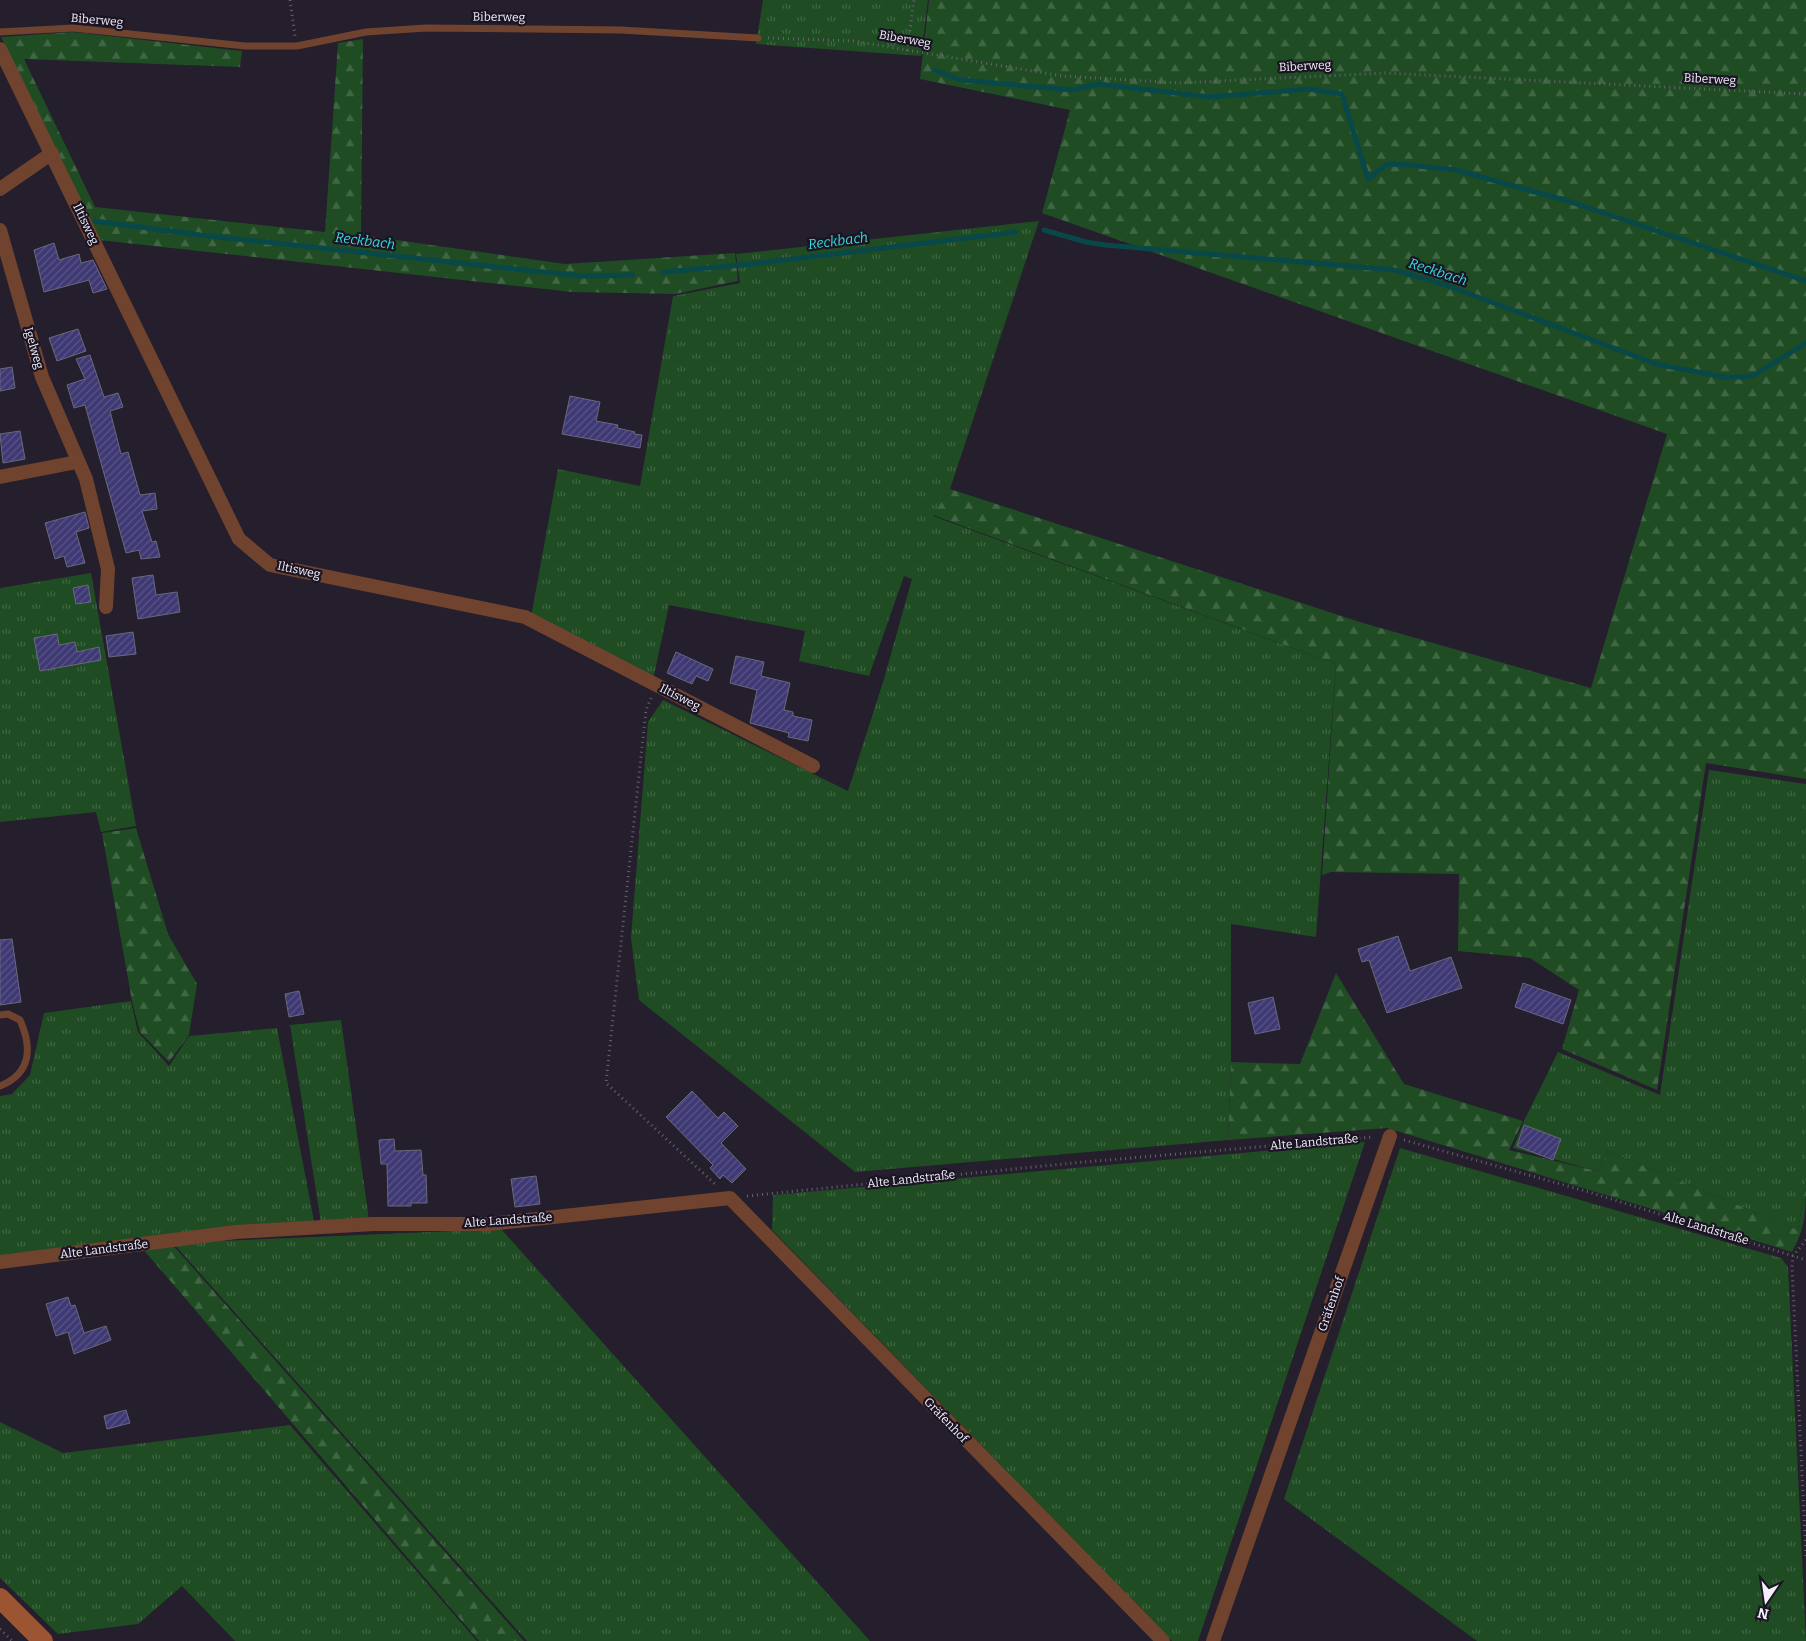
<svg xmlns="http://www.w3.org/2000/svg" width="1806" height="1641" font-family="Bitter,serif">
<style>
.grass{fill:url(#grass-tufts)}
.forest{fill:url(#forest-firs)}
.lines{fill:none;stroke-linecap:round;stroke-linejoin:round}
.stream{stroke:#084849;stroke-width:5}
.building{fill:url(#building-hatch);stroke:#69697c}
.path{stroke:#686270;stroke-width:3;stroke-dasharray:1 4;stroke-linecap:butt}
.lane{stroke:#70432e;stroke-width:7}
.street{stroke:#70432e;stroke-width:14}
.secondary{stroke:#9c5432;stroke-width:20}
.labels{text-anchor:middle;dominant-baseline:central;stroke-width:4.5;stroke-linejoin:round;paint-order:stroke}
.street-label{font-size:12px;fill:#f3effa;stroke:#1a1423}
.water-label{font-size:14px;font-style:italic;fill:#37dbde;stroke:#1a1423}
</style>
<defs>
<pattern id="grass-tufts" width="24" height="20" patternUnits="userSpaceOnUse" patternTransform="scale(1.25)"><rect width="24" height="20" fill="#1f4c23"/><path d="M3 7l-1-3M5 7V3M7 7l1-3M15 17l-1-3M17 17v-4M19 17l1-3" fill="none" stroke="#406644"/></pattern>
<pattern id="forest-firs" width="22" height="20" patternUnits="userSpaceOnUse" patternTransform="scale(1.25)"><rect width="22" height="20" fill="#1f4c23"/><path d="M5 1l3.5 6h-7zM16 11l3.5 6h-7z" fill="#406644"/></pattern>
<pattern id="building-hatch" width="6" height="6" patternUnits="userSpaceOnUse" patternTransform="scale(1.25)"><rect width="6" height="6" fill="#3e3873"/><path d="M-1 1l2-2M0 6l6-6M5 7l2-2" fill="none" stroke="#5a5588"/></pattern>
</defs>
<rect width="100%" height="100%" fill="#241e2d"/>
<g class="grass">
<polygon points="763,0 928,0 921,56 756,44"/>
<polygon points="1039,221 950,489 933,516 1336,664 1316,937 1231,924 1231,1062 1228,1140 855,1172 639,1000 631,938 648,722 663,700 848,791 884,679 912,579 904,576 869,676 799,661 805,631 669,605 653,680 531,617 558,469 640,486 673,296 740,283 736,254"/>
<polygon points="91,573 136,826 101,832 96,812 0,822 0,588"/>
<polygon points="1709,770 1806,784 1806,1180 1798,1230 1608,1151 1597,1171 1513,1148 1525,1119 1558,1052 1660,1095"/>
<polygon points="131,1001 138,1032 169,1066 189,1036 277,1028 314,1221 0,1258 0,1096 12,1094 30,1075 44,1013"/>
<polygon points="341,1020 369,1220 321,1223 290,1025"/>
<polygon points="1365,1142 1198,1641 1172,1641 772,1230 773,1195"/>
<polygon points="1400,1148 1781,1258 1788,1267 1806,1641 1477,1641 1284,1499"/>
<polygon points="501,1229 870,1641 527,1641 173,1243"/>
<polygon points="0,1422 63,1453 290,1425 477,1641 235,1641 182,1586 138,1624 58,1634 0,1578"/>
</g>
<g class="forest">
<polygon points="929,0 1806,0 1806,779 1706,763 1657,1090 1562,1049 1579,990 1530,958 1458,951 1459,874 1331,872 1322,875 1336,664 933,515 950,489 1363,623 1591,688 1667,434 1042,213 1070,110 920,79"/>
<polygon points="73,32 242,51 240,67 24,59 95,207 325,232 338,43 363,39 361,235 565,264 735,253 738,281 675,294 572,292 99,240 1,37"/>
<polygon points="136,828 168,934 197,984 189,1035 169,1062 140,1032 132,1001 102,833"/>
<path d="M1336 973 1404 1084 1523 1121 1509 1150 1597 1171 1608 1151 1798 1230 1806 1180C1806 1209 1806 1227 1792 1252L1387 1128 1228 1140 1231 1062 1300 1064Z"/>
<polygon points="171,1243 524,1641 479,1641 142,1248"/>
</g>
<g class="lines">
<g class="stream">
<polyline points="934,70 961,80 1073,90 1098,84 1210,97 1309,89 1342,94 1368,179 1387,164 1409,165 1456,170 1568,201 1806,281"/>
<polyline points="95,221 200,235 506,268 581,276 633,275"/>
<polyline points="1044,230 1086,242 1105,245 1394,270 1443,284 1656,364 1724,377 1747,377 1756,374 1806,343"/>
<polyline points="663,272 752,264 1016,232"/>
</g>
</g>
<g class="building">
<polygon points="54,243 59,260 79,254 81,263 93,260 107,289 93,293 89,280 44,292 34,250"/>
<polygon points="78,329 86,351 57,361 49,338"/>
<polygon points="90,355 104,397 118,393 123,407 110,411 121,454 128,452 140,495 155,493 157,509 142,511 152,542 156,541 160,557 141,559 139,550 126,553 85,405 74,408 67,385 85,379 76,359"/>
<polygon points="12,367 15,388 0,391 0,369"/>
<polygon points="570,396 600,402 596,421 618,425 617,428 635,432 634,434 642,435 640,448 562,434"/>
<polygon points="20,431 25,459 3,463 0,434"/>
<polygon points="85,512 89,528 76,532 85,563 67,567 64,556 55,559 45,523"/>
<polygon points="153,575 156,595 177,592 180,612 138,619 132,578"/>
<polygon points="88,585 91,602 76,604 73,588"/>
<polygon points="133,632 136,654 109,657 106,636"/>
<polygon points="57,634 59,645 75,642 77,652 99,647 101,660 40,671 34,638"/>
<polygon points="676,652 713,669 708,681 696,676 692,684 667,673"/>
<polygon points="736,656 764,662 761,676 790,683 784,710 793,712 793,716 812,720 808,741 788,737 789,733 750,723 757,690 730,683"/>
<polygon points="1398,936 1410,971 1451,957 1462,988 1387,1013 1369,960 1362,962 1358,949"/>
<polygon points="12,939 21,1002 0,1005 0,940"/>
<polygon points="1523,983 1571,1000 1563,1024 1515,1007"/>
<polygon points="299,991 304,1014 289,1017 285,994"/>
<polygon points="1273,997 1280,1029 1255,1034 1248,1003"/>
<polygon points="692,1091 718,1118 724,1112 738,1126 721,1143 746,1169 732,1183 723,1175 720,1179 710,1168 713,1165 666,1117"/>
<polygon points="1524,1125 1561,1139 1553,1160 1517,1146"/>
<polygon points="394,1139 395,1151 421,1150 423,1175 426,1175 427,1203 411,1203 411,1206 388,1206 387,1164 381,1164 379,1140"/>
<polygon points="536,1176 540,1204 515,1207 511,1179"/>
<polygon points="68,1297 71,1306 75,1305 84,1333 106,1326 111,1340 74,1354 68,1332 56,1336 46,1304"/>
<polygon points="126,1410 130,1423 107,1429 104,1416"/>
</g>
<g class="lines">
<g class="path">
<polyline points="290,0 295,36"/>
<polyline points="768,38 853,41 1062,76 1178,83 1385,73 1806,94"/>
<polyline points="907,51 914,0"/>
<polyline points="651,698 646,710 606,1083 716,1185"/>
<polyline points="1404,1140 1589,1192 1806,1260"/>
<polyline points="747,1196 1073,1163 1373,1137"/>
<polyline points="1806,1240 1793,1256 1792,1267 1806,1556"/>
<polyline points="0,1629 12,1641"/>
</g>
<g class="lane">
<polyline points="0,32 73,28 245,46 297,46 366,32 426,28 621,30 758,38"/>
<path d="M0 1015 8 1014 20 1020C32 1047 32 1073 0 1086"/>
</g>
<g class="street">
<polyline points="0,49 239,539 270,565 525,617 813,766"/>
<polyline points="0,189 52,153"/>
<polyline points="0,230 42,377 86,479 108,569 106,607"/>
<polyline points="0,477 77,462"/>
<polyline points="0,1262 236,1232 374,1224 489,1224 730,1198 1163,1641"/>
<polyline points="1213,1641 1390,1136"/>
</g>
<polyline class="secondary" points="0,1598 43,1641"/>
</g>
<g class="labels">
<g class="street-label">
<text transform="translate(499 17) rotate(1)">Biberweg</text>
<text transform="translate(97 20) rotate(5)">Biberweg</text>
<text transform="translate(905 39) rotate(10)">Biberweg</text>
<text transform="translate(1305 66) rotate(-3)">Biberweg</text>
<text transform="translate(1710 79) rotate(3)">Biberweg</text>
<text transform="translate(86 224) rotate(64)">Iltisweg</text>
<text transform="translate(34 348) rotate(74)">Igelweg</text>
<text transform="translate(299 570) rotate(12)">Iltisweg</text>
<text transform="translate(680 697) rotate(27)">Iltisweg</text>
<text transform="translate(1314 1142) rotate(-5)">Alte Landstraße</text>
<text transform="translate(911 1179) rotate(-6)">Alte Landstraße</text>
<text transform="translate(508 1220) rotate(-4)">Alte Landstraße</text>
<text transform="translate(1706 1228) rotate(17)">Alte Landstraße</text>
<text transform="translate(104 1249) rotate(-7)">Alte Landstraße</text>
<text transform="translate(1331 1304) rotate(-71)">Gräfenhof</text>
<text transform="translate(946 1420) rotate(46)">Gräfenhof</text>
</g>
<g class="water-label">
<text transform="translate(365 241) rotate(7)">Reckbach</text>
<text transform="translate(838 241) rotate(-7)">Reckbach</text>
<text transform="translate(1438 272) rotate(18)">Reckbach</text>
</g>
</g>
<g transform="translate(1766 1601) rotate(193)" stroke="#1a1423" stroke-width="4" paint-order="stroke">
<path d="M0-4L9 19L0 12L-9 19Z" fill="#f3effa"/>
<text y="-8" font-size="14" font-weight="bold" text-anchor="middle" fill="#f3effa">N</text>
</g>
</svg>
